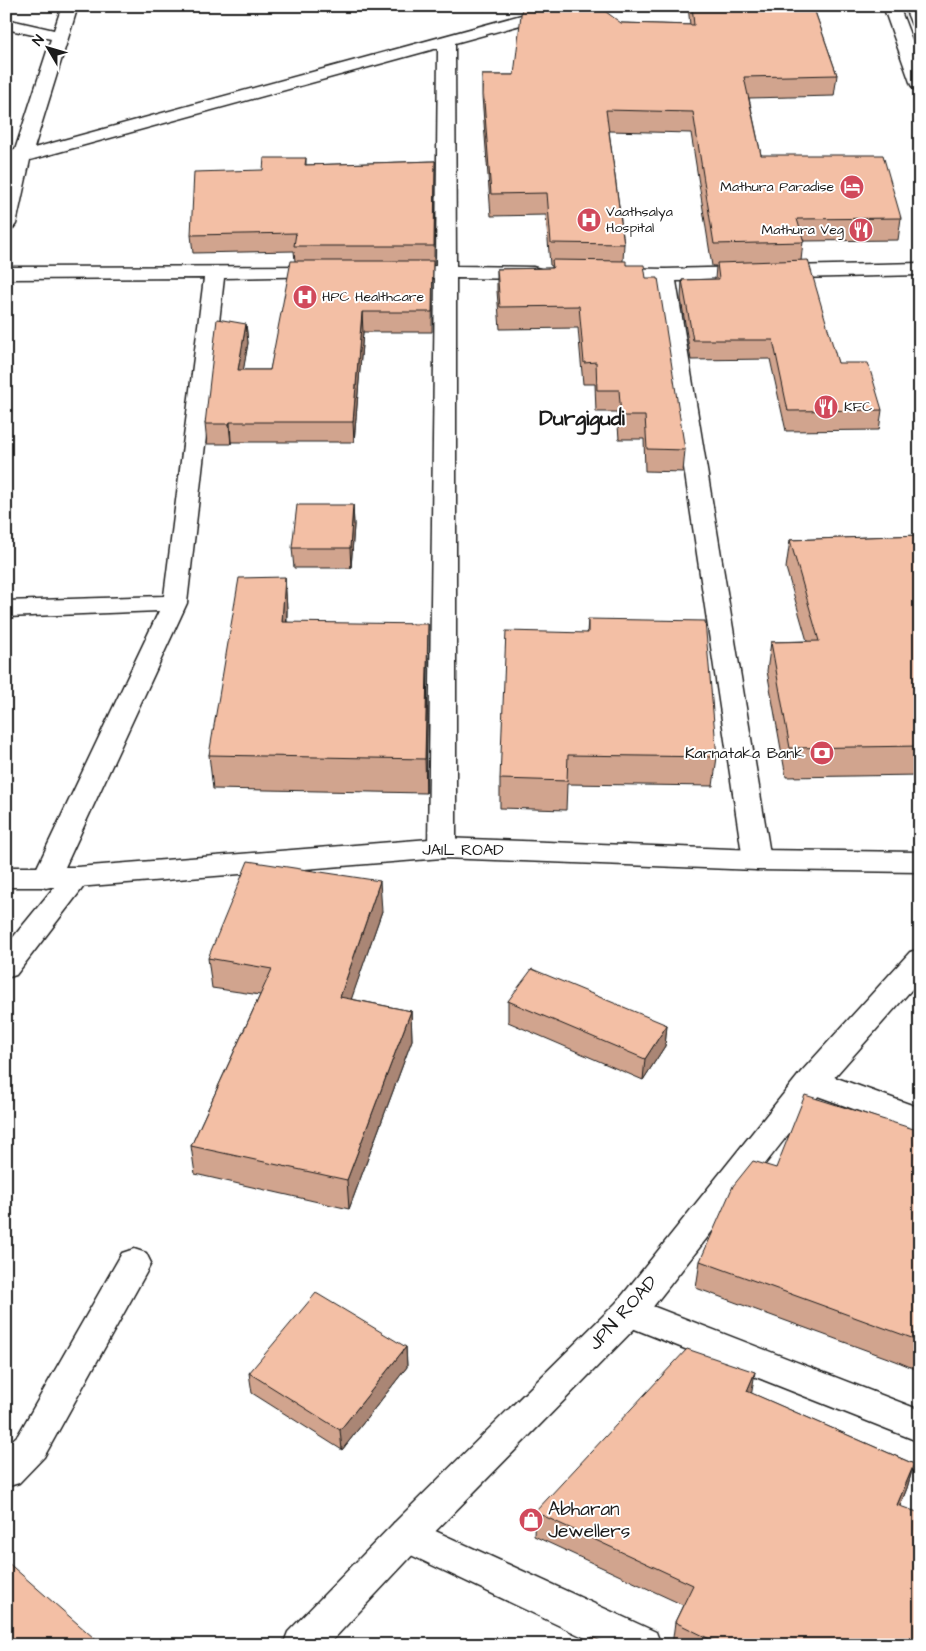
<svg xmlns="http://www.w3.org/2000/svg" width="926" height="1651" font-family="'Architects Daughter',sans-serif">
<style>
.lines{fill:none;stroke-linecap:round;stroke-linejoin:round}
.minor-casing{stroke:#1c1c1c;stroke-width:3}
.major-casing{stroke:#1c1c1c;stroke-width:3}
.minor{fill:#fff;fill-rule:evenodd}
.major{fill:#fff;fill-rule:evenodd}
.wall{fill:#d1a48e;stroke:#1c1c1c}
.shaded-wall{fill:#aa8674;stroke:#1c1c1c}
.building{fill:#f3bfa5;stroke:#1c1c1c}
.labels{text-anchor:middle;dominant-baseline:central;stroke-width:4;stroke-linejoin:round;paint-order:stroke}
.far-poi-label{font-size:14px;fill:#1c1c1c;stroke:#fff;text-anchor:start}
.poi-label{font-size:16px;fill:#1c1c1c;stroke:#fff;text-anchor:end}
.street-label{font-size:16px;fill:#1c1c1c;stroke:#fff}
.near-street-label{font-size:19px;fill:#1c1c1c;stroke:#fff}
.near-poi-label{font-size:19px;fill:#1c1c1c;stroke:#fff;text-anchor:start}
.district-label{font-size:21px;font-weight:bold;fill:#1c1c1c;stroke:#fff}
</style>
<rect width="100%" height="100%" fill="#fff"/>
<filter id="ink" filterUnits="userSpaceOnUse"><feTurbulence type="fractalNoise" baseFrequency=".02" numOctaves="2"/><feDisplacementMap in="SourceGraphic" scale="10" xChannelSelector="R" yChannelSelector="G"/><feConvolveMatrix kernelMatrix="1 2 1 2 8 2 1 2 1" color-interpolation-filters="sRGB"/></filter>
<g filter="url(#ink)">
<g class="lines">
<defs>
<g id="minor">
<polygon points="62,6 78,6 34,148 554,6 581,6 579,9 455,43 456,266 533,267 540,269 543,273 540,277 533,279 456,278 456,848 452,855 442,858 432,855 428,848 435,278 389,276 386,272 389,268 436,266 438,48 30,160 16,224 13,228 6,230 6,184 12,160 6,159 6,148 15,150 51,39 6,29 6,19 54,30"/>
<polygon points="920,263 920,275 676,281 771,860 767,867 757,870 747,867 743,860 656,281 609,280 602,278 599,274 602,270 609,268 665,269"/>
<path d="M326 266 333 268 336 272 333 276 224 278 187 603 59 880C68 869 73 866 87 870L91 877 16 975 6 978V946L55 886 46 888 36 885 32 878 159 611 6 617V601L164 596 204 278 6 279V267Z"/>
<polygon points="812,1069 920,1108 920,1133 801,1090 797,1081 801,1072"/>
<polygon points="134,1249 146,1253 151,1263 146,1273 44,1457 19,1483 6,1487 6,1446 18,1435 122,1253"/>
<polygon points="629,1297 920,1410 920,1442 617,1322 612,1312 617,1302"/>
<polygon points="407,1518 656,1632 661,1645 600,1645 394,1547 388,1535 394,1523"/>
</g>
<g id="major">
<polygon points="883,6 899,6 920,61 920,90 914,89 911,85"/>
<polygon points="904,6 920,6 920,30 912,25"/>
<polygon points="442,838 757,850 920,852 920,872 757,870 442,858 77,887 6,887 6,867 77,867"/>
<polygon points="920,949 920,980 823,1090 641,1322 420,1547 328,1645 283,1645 288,1632 394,1523 617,1302 801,1072 910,952"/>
</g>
</defs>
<use href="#minor" class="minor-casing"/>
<use href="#major" class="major-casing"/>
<use href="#minor" class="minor"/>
<use href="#major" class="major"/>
</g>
<g class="wall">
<polygon points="479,6 503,6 484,10"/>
<polygon points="688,6 813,6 837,75 834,96 749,98 761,155 901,218 898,240 803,241 801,261 838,363 882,410 879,430 786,431 770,359 691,360 681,299 682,280 715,279 716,266 712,266 691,133 609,131 624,244 623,261 626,265 646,278 685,450 683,472 645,471 644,439 619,439 617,412 596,412 595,384 583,384 578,328 500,329 497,291 497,269 552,268 552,266 550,265 546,215 491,216 482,96 482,75 514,75 621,23 690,25"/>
<polygon points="306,158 306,165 435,161 434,264 433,264 432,332 363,332 354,442 231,442 231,444 207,444 205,424 246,324 248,343 243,370 270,370 295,261 294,251 193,253 191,235 263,170"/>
<polygon points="353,505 354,525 351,568 294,568 292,548"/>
<polygon points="920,535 920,775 786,777 767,671 771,642 807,641 786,568 790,540"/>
<polygon points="285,577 287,610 287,622 428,657 426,793 213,789 209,755"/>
<polygon points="588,619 717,757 713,786 567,784 566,810 500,808 500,779 587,633"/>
<polygon points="382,911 351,999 411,1011 412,1040 349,1209 195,1174 191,1146 260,995 212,988 208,958"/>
<polygon points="508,1001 667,1025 665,1046 643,1080 508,1022"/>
<polygon points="920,1131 920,1371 896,1361 696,1288 700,1261 776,1168"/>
<polygon points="406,1347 407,1367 342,1450 252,1393 249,1373"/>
<polygon points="751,1393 914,1464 907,1488 900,1506 920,1645 672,1645 675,1622 683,1605 534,1536 535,1512"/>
</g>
<g class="shaded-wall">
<polygon points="484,6 503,6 484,10"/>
<polygon points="362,312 363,332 354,442 353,422"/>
<polygon points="246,324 248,343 240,390 238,370"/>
<polygon points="230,422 231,442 231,444 229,424"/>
<polygon points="353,505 354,525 351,568 350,548"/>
<polygon points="285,577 287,610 285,655 282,622"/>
<polygon points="428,624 428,657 426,793 425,759"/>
<polygon points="380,881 382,911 342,1026 340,997"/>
<polygon points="411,1011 412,1040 349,1209 347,1180"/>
<polygon points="667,1025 665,1046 643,1080 645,1059"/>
<polygon points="406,1347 407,1367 342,1450 340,1430"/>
<polygon points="755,1372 751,1397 747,1391"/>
<polygon points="914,1464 907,1488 891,1529 897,1505"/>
</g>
<g class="building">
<polygon points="522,6 598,6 621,23 694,25 692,6 813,6 837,75 744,77 761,155 883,155 901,218 797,219 804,242 714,244 693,112 606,110 624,244 551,243 547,193 491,194 482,75 514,75"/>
<polygon points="264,158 306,158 305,165 435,161 434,246 294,246 296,233 191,235 194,172 263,170"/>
<polygon points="552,260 626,261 626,265 644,265 646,278 658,278 685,450 647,449 645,416 621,416 619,390 597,390 596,362 584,363 579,306 500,307 497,269 553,268"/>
<polygon points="808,260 838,363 868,363 882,410 788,411 773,340 693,340 682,280 719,279 717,263"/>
<polygon points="291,261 433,261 432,312 362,312 353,422 230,422 229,424 205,424 217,319 246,324 238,370 270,370"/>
<polygon points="297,505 353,505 350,548 292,548"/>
<polygon points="920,535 920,746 790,748 771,642 819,641 790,540"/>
<polygon points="285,577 282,622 428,624 425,759 209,755 239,578"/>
<polygon points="588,619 705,621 717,757 568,755 567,781 500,779 506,631 588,633"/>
<polygon points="248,861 380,881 340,997 411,1011 347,1180 191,1146 272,969 208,958"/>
<polygon points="532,969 667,1025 645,1059 508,1001"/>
<polygon points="805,1095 920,1131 920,1341 700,1261 733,1186 753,1161 776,1168"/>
<polygon points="316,1293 406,1347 340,1430 249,1373"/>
<polygon points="687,1349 755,1372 747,1391 914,1464 897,1505 920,1513 920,1645 854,1645 843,1640 841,1645 722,1645 675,1622 693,1585 535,1512"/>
<polygon points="6,1561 102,1645 11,1645 6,1641"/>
<polygon points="592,1637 610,1645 588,1645"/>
</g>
</g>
<defs>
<symbol id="hotel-disc" viewBox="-11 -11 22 22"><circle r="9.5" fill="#d1495b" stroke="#fff"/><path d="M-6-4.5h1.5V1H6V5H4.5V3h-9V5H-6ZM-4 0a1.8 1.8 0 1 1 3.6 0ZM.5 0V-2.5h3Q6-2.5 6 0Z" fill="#fff"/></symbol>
<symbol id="hospital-disc" viewBox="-11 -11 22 22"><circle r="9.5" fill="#d1495b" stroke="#fff"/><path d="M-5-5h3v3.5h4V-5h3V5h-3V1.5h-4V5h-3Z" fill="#fff"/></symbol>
<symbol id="restaurant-disc" viewBox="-11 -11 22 22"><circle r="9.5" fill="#d1495b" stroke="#fff"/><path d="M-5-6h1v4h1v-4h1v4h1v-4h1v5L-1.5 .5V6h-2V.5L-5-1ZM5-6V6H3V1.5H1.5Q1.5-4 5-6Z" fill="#fff"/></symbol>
<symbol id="bank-disc" viewBox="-11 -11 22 22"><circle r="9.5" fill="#d1495b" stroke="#fff"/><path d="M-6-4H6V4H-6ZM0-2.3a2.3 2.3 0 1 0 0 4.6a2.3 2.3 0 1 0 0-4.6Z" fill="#fff"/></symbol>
<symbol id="shop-disc" viewBox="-11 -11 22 22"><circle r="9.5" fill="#d1495b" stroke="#fff"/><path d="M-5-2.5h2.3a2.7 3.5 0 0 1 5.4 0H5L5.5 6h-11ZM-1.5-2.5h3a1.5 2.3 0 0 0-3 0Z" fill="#fff"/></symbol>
</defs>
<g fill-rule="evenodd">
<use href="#hotel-disc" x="838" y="173" width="28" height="28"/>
<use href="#hospital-disc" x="575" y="206" width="28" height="28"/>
<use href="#restaurant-disc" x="847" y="216" width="28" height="28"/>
<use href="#hospital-disc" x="291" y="283" width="28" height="28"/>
<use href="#restaurant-disc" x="812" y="393" width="28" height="28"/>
<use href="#bank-disc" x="808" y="739" width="28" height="28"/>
<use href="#shop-disc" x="517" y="1506" width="28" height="28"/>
</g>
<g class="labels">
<g class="far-poi-label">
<text x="834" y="187" text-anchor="end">Mathura Paradise</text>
<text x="606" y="212">Vaathsalya<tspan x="606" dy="16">Hospital</tspan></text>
<text x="844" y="230" text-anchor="end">Mathura Veg</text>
<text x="322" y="297">HPC Healthcare</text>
<text x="844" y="407">KFC</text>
</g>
<g class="poi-label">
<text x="804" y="753">Karnataka Bank</text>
</g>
<g class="street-label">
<text x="463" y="850">JAIL ROAD</text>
</g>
<g class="near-street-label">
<text transform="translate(623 1313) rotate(-48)">JPN ROAD</text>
</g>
<g class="near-poi-label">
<text x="548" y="1509">Abharan<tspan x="548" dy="22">Jewellers</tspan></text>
</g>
<g class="district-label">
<text x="582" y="418">Durgigudi</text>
</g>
</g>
<rect width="926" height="1651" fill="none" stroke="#fff" stroke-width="25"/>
<rect x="12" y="12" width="901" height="1626" fill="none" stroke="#1c1c1c" stroke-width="2" filter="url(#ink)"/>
<g transform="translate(48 48) rotate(308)" stroke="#ffffff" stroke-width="4" paint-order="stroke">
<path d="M0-4L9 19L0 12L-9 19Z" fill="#1c1c1c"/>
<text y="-8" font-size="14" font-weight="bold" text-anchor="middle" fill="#1c1c1c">N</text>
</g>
</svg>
